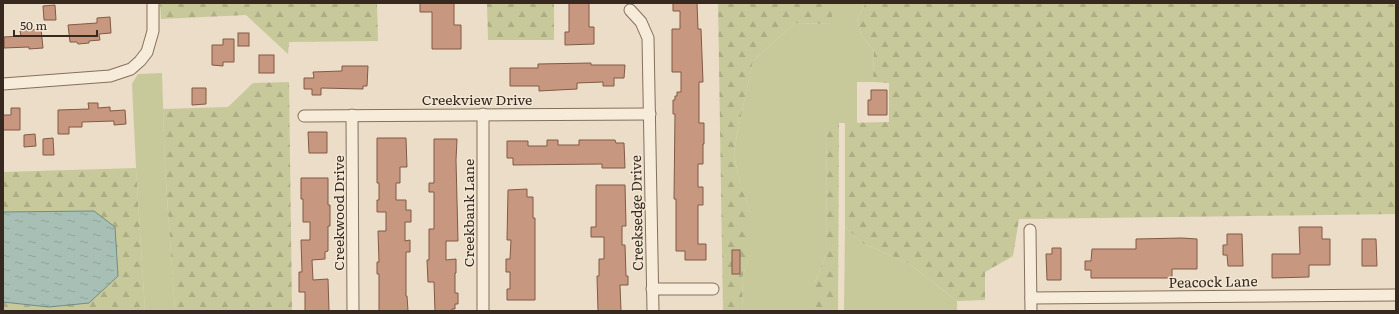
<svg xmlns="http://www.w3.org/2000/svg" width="1399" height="314" font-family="Literata,serif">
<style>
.green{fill:#c7c99b}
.forest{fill:url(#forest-firs)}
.water{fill:url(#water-ripples);stroke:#6f8d83}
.building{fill:#c7987f;stroke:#835945}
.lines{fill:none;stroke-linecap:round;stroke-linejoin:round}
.minor-casing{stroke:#85705d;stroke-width:13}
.minor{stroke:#f6ecd9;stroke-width:11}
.labels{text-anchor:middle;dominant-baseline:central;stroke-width:3;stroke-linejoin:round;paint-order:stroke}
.street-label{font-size:14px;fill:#372920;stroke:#f3e8d6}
</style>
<defs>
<pattern id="forest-firs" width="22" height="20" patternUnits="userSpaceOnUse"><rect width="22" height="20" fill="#c7c99b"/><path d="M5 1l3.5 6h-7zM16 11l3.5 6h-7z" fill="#acad85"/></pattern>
<pattern id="water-ripples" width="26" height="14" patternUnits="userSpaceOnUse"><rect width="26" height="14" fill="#a8bfb6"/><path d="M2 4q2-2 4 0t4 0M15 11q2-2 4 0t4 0" fill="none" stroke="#91a49c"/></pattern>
</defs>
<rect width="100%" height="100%" fill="#ebddc7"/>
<g class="green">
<polygon points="832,3 865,3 864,7 857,19 861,35 874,51 873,82 857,82 857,123 827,123 826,255 815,282 815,311 743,311 742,278 750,255 750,213 738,175 734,154 737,134 753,61 795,23 832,24"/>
<polygon points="162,73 165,168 175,311 145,311 136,168 132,84 138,74"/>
<polygon points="845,227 864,244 908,263 957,301 957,311 844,311"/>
</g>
<g class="forest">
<polygon points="160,3 377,3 378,41 289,42 288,54 246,15 161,19"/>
<polygon points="487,3 554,3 554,40 488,40"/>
<polygon points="718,3 832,3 832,24 795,23 753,61 737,134 734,154 738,175 750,213 750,255 742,278 743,311 723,311"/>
<polygon points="865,3 1396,3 1396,214 1019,219 1013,256 985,272 985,300 957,301 908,263 864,244 845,227 845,123 889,122 889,83 873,82 874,51 861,35 857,19 864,7"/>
<polygon points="289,82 292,311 175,311 165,168 163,109 228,107 253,83"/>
<polygon points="827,123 839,123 838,311 815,311 815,282 826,255"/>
<polygon points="136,168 145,311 3,311 3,172"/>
</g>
<polygon class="water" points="94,211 115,227 118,276 89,303 49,307 3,302 3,212"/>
<g class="building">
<polygon points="420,3 454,3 454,25 461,25 461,49 432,49 432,12 420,12"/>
<polygon points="569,3 589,3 589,27 594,27 594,44 565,45 565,32 569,32"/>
<polygon points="673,3 697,3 698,29 701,29 703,82 699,82 699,123 704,123 704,144 703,144 703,164 698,164 698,187 703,187 703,205 698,205 698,244 706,244 706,260 685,260 685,251 676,251 676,199 674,199 675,114 673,114 673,100 675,100 675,96 677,96 677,92 681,92 681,72 672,72 672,29 680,29 680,11 673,11"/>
<polygon points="55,5 56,20 44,20 43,6"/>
<polygon points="110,17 111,33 99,34 100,40 89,41 89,43 78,44 77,42 70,42 68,25 97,23 97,18"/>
<polygon points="41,29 43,48 29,49 29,47 4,48 4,37 21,36 20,31"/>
<rect x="238" y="33" width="11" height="13"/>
<polygon points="223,39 234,39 234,62 223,62 223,66 212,65 212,45 223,45"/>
<rect x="259" y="55" width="15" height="18"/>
<polygon points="591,63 591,65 625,65 624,78 614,78 614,86 603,86 603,82 577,83 577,89 539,91 539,86 510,86 510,68 538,68 538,64"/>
<polygon points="342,66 368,66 367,86 363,86 363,89 321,88 321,95 312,95 312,89 304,89 304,78 314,78 313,72 342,71"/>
<polygon points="192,88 206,88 206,104 192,105"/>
<polygon points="871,90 887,90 887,115 868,115 868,100 871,100"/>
<polygon points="88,103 98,103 98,108 110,107 110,111 125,110 126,124 114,125 114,121 82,122 82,127 69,127 69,134 58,134 58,110 89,109"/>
<polygon points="11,108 20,108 20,130 3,130 3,115 11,115"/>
<polygon points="308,132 327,132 327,153 309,153"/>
<polygon points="35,134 36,146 24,147 24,135"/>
<polygon points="53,138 54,155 43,155 43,139"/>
<polygon points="377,138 406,138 407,167 400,167 400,183 396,183 396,200 406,200 406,210 411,210 411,222 405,222 405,241 410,240 410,252 406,252 406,296 407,296 408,311 379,311 379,274 377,274 377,262 379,262 378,231 386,231 386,212 377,212 377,200 379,200 379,183 377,183"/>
<polygon points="434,139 457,139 456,160 458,241 446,241 446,260 456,259 456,273 455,273 455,293 458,293 458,304 455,304 455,309 452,309 452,311 435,311 434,282 428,282 427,260 429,260 429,229 434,229 434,192 429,192 429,183 434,183"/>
<polygon points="547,140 558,140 558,145 579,145 579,140 615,140 616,143 624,143 625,168 602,168 602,164 513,165 513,158 507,158 507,141 528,141 528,146 547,146"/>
<polygon points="301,178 328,178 328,205 330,205 330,226 328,226 328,251 325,252 325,259 312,260 313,280 328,279 329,311 305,311 305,292 299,292 299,272 302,272 301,240 310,240 310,222 303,222 303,199 301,199"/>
<polygon points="596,185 625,185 626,226 622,226 622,245 625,245 626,276 628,276 628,285 620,285 621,311 598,311 597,276 599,276 599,259 604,259 604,237 591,237 591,227 596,227"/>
<polygon points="527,189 527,197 533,197 533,218 535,218 535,300 507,300 507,289 510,289 510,272 506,272 506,259 510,259 511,240 507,240 508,190"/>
<polygon points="1299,227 1322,227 1322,239 1330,239 1330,265 1309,265 1309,277 1272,278 1272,254 1300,254"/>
<polygon points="1227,234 1242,234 1243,266 1228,266 1227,255 1223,255 1223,245 1227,245"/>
<polygon points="1182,238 1197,239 1197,269 1172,269 1172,278 1091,278 1091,270 1085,270 1085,261 1091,261 1092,249 1136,249 1136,239"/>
<polygon points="1362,239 1376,239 1377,266 1362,266"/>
<polygon points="1052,248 1061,248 1061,280 1047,280 1046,254 1052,254"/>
<rect x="732" y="250" width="8" height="24"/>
</g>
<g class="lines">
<defs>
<g id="minor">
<polyline points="630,10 641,22 648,38 653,311"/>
<polyline points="3,84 110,76 131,69 140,61 147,52 153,31 153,3"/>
<polyline points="483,114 483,311"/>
<polyline points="352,115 353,311"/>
<polyline points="304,116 650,114"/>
<polyline points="1030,230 1031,311"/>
<polyline points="652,289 713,289"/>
<polyline points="1031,298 1396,295"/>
</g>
</defs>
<use href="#minor" class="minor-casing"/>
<use href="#minor" class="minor"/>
</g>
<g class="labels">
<g class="street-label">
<text x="477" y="99">Creekview Drive</text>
<text transform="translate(338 213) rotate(-90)">Creekwood Drive</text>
<text transform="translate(468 213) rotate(-90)">Creekbank Lane</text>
<text transform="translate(636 213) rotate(-91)">Creeksedge Drive</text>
<text transform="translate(1213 281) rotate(-1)">Peacock Lane</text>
</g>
</g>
<rect width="1399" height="314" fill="none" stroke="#372920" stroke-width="8"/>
<path d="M14 30v6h83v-6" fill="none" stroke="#372920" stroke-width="2"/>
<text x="20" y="30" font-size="12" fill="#372920" stroke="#f3e8d6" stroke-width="3" paint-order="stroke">50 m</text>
</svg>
